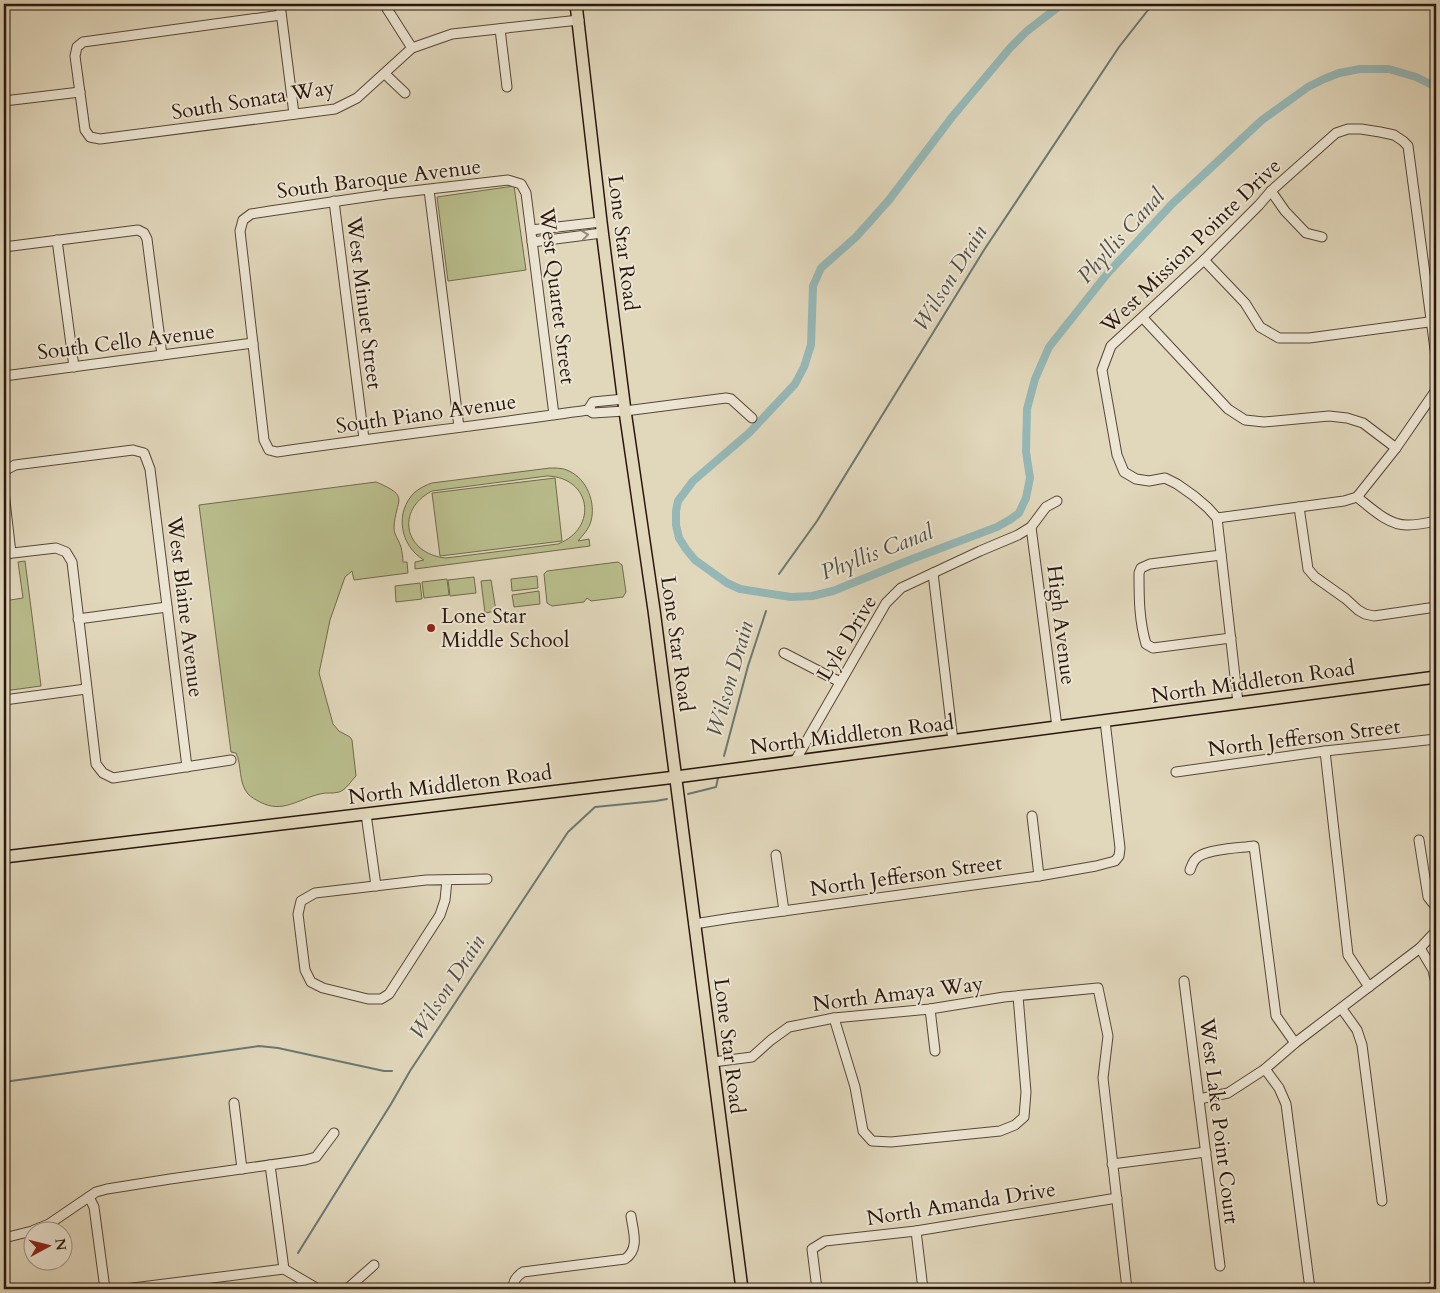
<svg xmlns="http://www.w3.org/2000/svg" width="1440" height="1293" font-family="Cardo,serif">
<style>
.green{fill:#b9bd8c;stroke:#716a4c;fill-rule:evenodd}
.lines{fill:none;stroke-linecap:round;stroke-linejoin:round}
.stream{stroke:#6a7873;stroke-width:2}
.canal{stroke:#95b8b7;stroke-width:8}
.minor-casing{stroke:#574738;stroke-width:11}
.major-casing{stroke:#29170d;stroke-width:14}
.minor{stroke:#ece5d3;stroke-width:9}
.major{stroke:#e1d7bb;stroke-width:11}
.oneway{stroke:#94887a}
.poi-dot{fill:#8f2418;stroke:#ece5d3;stroke-width:2}
.labels{text-anchor:middle;dominant-baseline:central;stroke-width:4;stroke-linejoin:round;paint-order:stroke}
.street-label{font-size:21px;fill:#29170d;stroke:#ece5d3}
.poi-label{font-size:21px;fill:#29170d;stroke:#ece5d3;text-anchor:start}
.water-label{font-size:22px;font-style:italic;fill:#4f4f48;stroke:#ece5d3}
</style>
<rect width="100%" height="100%" fill="#e1d7bb"/>
<filter id="stains"><feTurbulence type="fractalNoise" baseFrequency=".004" numOctaves="4"/><feColorMatrix values="0 0 0 0 .2 0 0 0 0 .09 0 0 0 0 .02 0 0 0 .5 -.17"/></filter>
<radialGradient id="worn" r=".72"><stop offset=".6" stop-color="#630" stop-opacity="0"/><stop offset="1" stop-color="#630" stop-opacity=".3"/></radialGradient>
<g class="green">
<polygon points="514,186 526,270 448,281 437,197"/>
<path d="M550 468C557 468 563 468 569 471 587 479 596 503 591 521 589 529 583 535 578 541L589 539 590 546 415 569V562L424 560C400 546 394 512 415 492 420 488 426 485 432 483ZM547 476C591 477 599 528 558 544L446 558C404 554 395 510 432 491Z"/>
<polygon points="555,478 562,541 440,556 432,493"/>
<path d="M376 482C412 497 395 499 394 528 394 535 399 540 401 547 402 552 403 557 403 562H407L408 573 354 580 352 571 345 577 330 620 319 673 333 724 339 731 350 737 352 740 356 776C351 781 346 790 339 792 333 794 326 792 320 794 298 799 283 814 260 802 256 800 251 797 248 794 238 782 242 765 236 753L231 752 199 505Z"/>
<polygon points="25,561 41,686 4,691 4,601 23,598 18,562"/>
<polygon points="618,562 622,565 626,592 623,597 591,601 587,598 584,602 552,606 547,603 544,574 547,571"/>
<polygon points="537,576 538,588 512,591 511,579"/>
<polygon points="474,577 476,593 450,596 448,580"/>
<polygon points="447,579 449,595 424,598 422,582"/>
<polygon points="491,580 496,611 485,613 481,581"/>
<polygon points="420,583 422,599 396,602 395,586"/>
<polygon points="539,591 540,604 514,607 512,595"/>
</g>
<g class="lines">
<g class="stream">
<polyline points="779,574 817,521 984,250 1119,47 1148,10 1156,4"/>
<polyline points="724,756 748,666 766,611"/>
<polyline points="688,794 716,787 718,778"/>
<polyline points="4,1082 259,1046 278,1048 384,1071 392,1071"/>
<polyline points="298,1253 391,1104 410,1071 568,832 595,807 656,801 667,799"/>
<polyline points="277,1289 280,1285"/>
</g>
<polyline class="canal" points="1062,4 1027,31 1010,48 952,117 889,200 856,237 821,268 813,286 811,345 804,367 795,384 749,433 693,481 678,501 676,511 676,525 679,538 686,549 695,560 727,583 740,589 791,597 812,596 833,591 912,559 997,527 1011,519 1019,513 1026,498 1030,478 1026,452 1027,409 1035,379 1049,347 1107,274 1172,204 1262,120 1308,87 1324,79 1339,73 1360,69 1389,69 1416,77 1436,87"/>
<defs>
<g id="minor">
<polyline points="280,4 294,114"/>
<polyline points="384,4 412,48"/>
<polyline points="281,15 83,42 77,47 75,56 85,130 90,137 100,139 335,109 357,98 412,48 452,34 579,20"/>
<polyline points="500,29 507,87"/>
<polyline points="385,74 405,93"/>
<polyline points="4,101 80,92"/>
<polyline points="4,131 4,144"/>
<polyline points="429,190 459,427"/>
<polyline points="1271,191 1285,211 1306,233 1322,237"/>
<polyline points="334,201 364,439"/>
<polyline points="531,230 601,222"/>
<polyline points="57,240 74,367"/>
<polyline points="532,242 602,233"/>
<polyline points="4,247 138,230 144,233 147,239 162,355"/>
<polyline points="1204,260 1245,303 1260,327 1279,338 1309,338 1436,321"/>
<polyline points="1143,318 1228,409 1245,420 1264,422 1329,416 1347,418 1363,423 1396,448"/>
<polyline points="4,376 253,343"/>
<polyline points="624,399 593,402 588,410 593,413 625,411 726,398 731,399 752,418"/>
<path d="M554 415 526 193 521 184 508 180 386 194 270 211 251 214 243 220 240 231 264 440 269 450 277 452C380 437 484 425 588 410"/>
<polyline points="4,471 15,465 133,450 144,453 150,469 187,767"/>
<polyline points="4,492 11,553"/>
<path d="M1357 497C1371 508 1389 526 1408 525 1418 525 1427 523 1436 521"/>
<polyline points="1299,507 1308,569 1315,577 1346,599 1358,610 1365,614 1374,616 1436,607"/>
<polyline points="1217,518 1344,501 1357,497 1396,448 1436,390"/>
<polyline points="1031,527 1057,727"/>
<polyline points="4,554 56,548 66,552 72,562 96,764 103,773 113,778 231,760"/>
<path d="M1221 555 1150 564 1141 568 1139 573C1139 597 1139 620 1146 644L1153 648 1231 638"/>
<polyline points="933,573 953,741"/>
<polyline points="78,619 167,607"/>
<polyline points="784,653 840,682"/>
<polyline points="4,700 86,689"/>
<polyline points="1238,703 1217,518 1208,508 1194,496 1177,484 1165,478 1149,481 1136,479 1124,472 1117,455 1102,370 1111,346 1204,260 1259,205 1271,191 1336,133 1348,129 1361,129 1380,132 1394,135 1403,141 1408,146 1436,357"/>
<polyline points="1325,751 1348,955 1369,987"/>
<polyline points="795,761 886,603 901,588 980,551 1018,535 1031,527 1046,507 1057,501"/>
<polyline points="1176,772 1325,751 1436,739"/>
<polyline points="366,814 376,886"/>
<polyline points="1032,816 1039,876"/>
<polyline points="1419,840 1428,897 1436,907"/>
<polyline points="776,855 784,911"/>
<path d="M1190 870C1192 865 1193 860 1198 857 1208 849 1240 848 1254 846L1276 1016 1295 1043"/>
<polyline points="447,880 445,900 440,915 389,994 381,999 368,999 323,988 311,982 305,970 298,914 301,901 315,893 426,880 487,879"/>
<polyline points="694,924 732,918 1039,876 1096,866 1115,861 1119,856 1120,848 1105,721"/>
<polyline points="1420,948 1433,970 1436,983"/>
<polyline points="1184,981 1220,1266"/>
<polyline points="930,1009 935,1051"/>
<polyline points="1342,1009 1357,1030 1362,1045 1382,1201"/>
<polyline points="834,1018 855,1087 863,1131 872,1141 891,1142 1000,1131 1015,1125 1024,1117 1026,1092 1018,996"/>
<polyline points="713,1062 752,1057 771,1040 789,1027 834,1018 930,1009 1004,997 1098,988 1108,1036 1103,1078 1127,1289"/>
<polyline points="1265,1069 1279,1088 1286,1104 1310,1289"/>
<polyline points="1199,1099 1228,1093 1265,1069 1295,1043 1420,948 1436,931"/>
<polyline points="234,1103 242,1169"/>
<polyline points="1112,1164 1206,1152"/>
<polyline points="270,1165 284,1269"/>
<polyline points="89,1197 94,1207 105,1289"/>
<polyline points="34,1230 49,1224 96,1192 107,1189 170,1179 305,1160 316,1157 334,1133"/>
<polyline points="916,1231 923,1289"/>
<polyline points="4,1238 32,1231"/>
<polyline points="125,1289 284,1269 318,1289"/>
<polyline points="347,1289 374,1265"/>
<path d="M513 1289C513 1281 516 1277 523 1272L625 1259C640 1249 633 1231 631 1216"/>
<polyline points="817,1289 812,1249 825,1241 916,1231 1117,1198"/>
<polyline points="1420,1289 1436,1287"/>
</g>
<g id="major">
<polyline points="576,4 601,222 625,411 654,610 742,1289"/>
<polyline points="4,857 676,777 1436,677"/>
</g>
</defs>
<use href="#minor" class="minor-casing"/>
<use href="#major" class="major-casing"/>
<use href="#minor" class="minor"/>
<use href="#major" class="major"/>
</g>
<defs><path id="oneway-chevron" d="M-2-3.5L2.5 0L-2 3.5" fill="none" stroke-width="1.6" stroke-linecap="round" stroke-linejoin="round" transform="scale(1.25)"/></defs>
<use class="oneway" href="#oneway-chevron" transform="translate(585 235) rotate(-7)"/>
<circle class="poi-dot" cx="431" cy="628" r="5"/>
<g class="labels">
<g class="street-label">
<text transform="translate(253 100) rotate(-9)">South Sonata Way</text>
<text transform="translate(379 179) rotate(-7)">South Baroque Avenue</text>
<text transform="translate(623 243) rotate(83)">Lone Star Road</text>
<text transform="translate(1191 246) rotate(-44)">West Mission Pointe Drive</text>
<text transform="translate(557 296) rotate(83)">West Quartet Street</text>
<text transform="translate(364 303) rotate(83)">West Minuet Street</text>
<text transform="translate(126 342) rotate(-7)">South Cello Avenue</text>
<text transform="translate(426 414) rotate(-8)">South Piano Avenue</text>
<text transform="translate(185 607) rotate(83)">West Blaine Avenue</text>
<text transform="translate(1061 625) rotate(83)">High Avenue</text>
<text transform="translate(847 638) rotate(-59)">Lyle Drive</text>
<text transform="translate(677 644) rotate(82)">Lone Star Road</text>
<text transform="translate(1253 682) rotate(-8)">North Middleton Road</text>
<text transform="translate(852 735) rotate(-7)">North Middleton Road</text>
<text transform="translate(1304 738) rotate(-7)">North Jefferson Street</text>
<text transform="translate(450 785) rotate(-7)">North Middleton Road</text>
<text transform="translate(906 876) rotate(-8)">North Jefferson Street</text>
<text transform="translate(898 994) rotate(-7)">North Amaya Way</text>
<text transform="translate(729 1046) rotate(83)">Lone Star Road</text>
<text transform="translate(1219 1121) rotate(83)">West Lake Point Court</text>
<text transform="translate(961 1204) rotate(-9)">North Amanda Drive</text>
</g>
<g class="poi-label">
<text x="441" y="616">Lone Star<tspan x="441" dy="24">Middle School</tspan></text>
</g>
<g class="water-label">
<text transform="translate(1121 236) rotate(-48)">Phyllis Canal</text>
<text transform="translate(950 278) rotate(-58)">Wilson Drain</text>
<text transform="translate(877 552) rotate(-21)">Phyllis Canal</text>
<text transform="translate(730 679) rotate(-74)">Wilson Drain</text>
<text transform="translate(447 987) rotate(-57)">Wilson Drain</text>
</g>
</g>
<rect width="1440" height="1293" fill="none" stroke="#e1d7bb" stroke-width="20"/>
<rect x="5" y="5" width="1430" height="1283" fill="none" stroke="#29170d" stroke-width="2.5"/>
<rect x="10" y="10" width="1420" height="1273" fill="none" stroke="#29170d"/>
<g transform="translate(48 1246) rotate(83)"><circle r="24" fill="#ece5d3" stroke="#9e9384"/>
<path d="M0-4L9 19L0 12L-9 19Z" fill="#8f2418"/>
<text y="-8" font-size="14" font-weight="bold" text-anchor="middle" fill="#29170d">N</text>
</g>
<rect width="100%" height="100%" filter="url(#stains)"/>
<rect width="100%" height="100%" fill="url(#worn)"/>
</svg>
